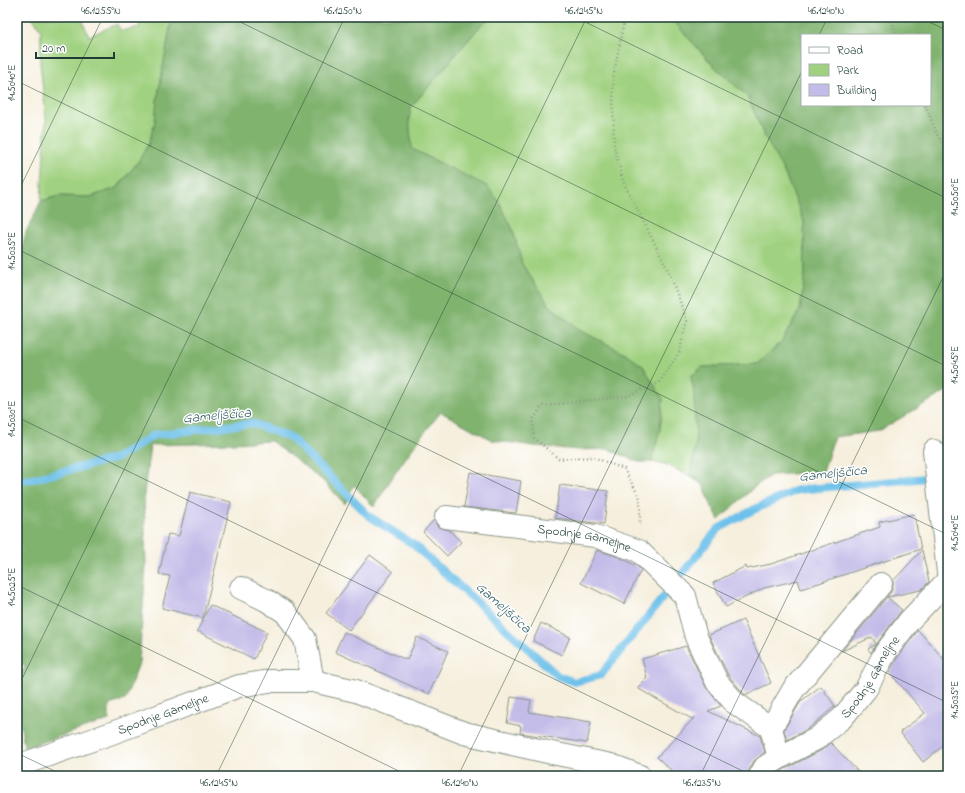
<svg xmlns="http://www.w3.org/2000/svg" width="965" height="793" font-family="'Indie Flower',sans-serif">
<style>
.green{fill:#a0d180;stroke:#60875a}
.forest{fill:#80b36e;stroke:#507851;fill-rule:evenodd}
.lines{fill:none;stroke-linecap:round;stroke-linejoin:round}
.stream{stroke:#6ec1ea;stroke-width:8}
.building{fill:#c4bce8}
.minor-casing{stroke:#8a9688;stroke-width:24}
.path{stroke:#8a9688;stroke-width:2.5;stroke-dasharray:1 3;stroke-linecap:butt}
.minor{stroke:#fff;stroke-width:22}
.ticks{fill:none;stroke:#1f3d34;stroke-width:1;stroke-opacity:0.45}
.labels{text-anchor:middle;dominant-baseline:central;stroke-width:3;stroke-linejoin:round;paint-order:stroke}
.street-label{font-size:13px;fill:#1f3d34;stroke:#fff}
.water-label{font-size:14px;font-style:italic;fill:#335e62;stroke:#fff}
.neatline{fill:none;stroke:#1f3d34;stroke-width:1.5}
.ticks-label{font-size:10px;text-anchor:middle;fill:#1f3d34}
</style>
<rect width="100%" height="100%" fill="#fff"/>
<filter id="ink" filterUnits="userSpaceOnUse"><feTurbulence type="fractalNoise" baseFrequency=".025" numOctaves="2"/><feDisplacementMap in="SourceGraphic" scale="8" xChannelSelector="R" yChannelSelector="G"/><feConvolveMatrix kernelMatrix="1 2 1 2 8 2 1 2 1" color-interpolation-filters="sRGB"/></filter>
<filter id="wash" filterUnits="userSpaceOnUse"><feTurbulence type="fractalNoise" baseFrequency=".012" numOctaves="4" result="noise"/><feDisplacementMap in="SourceGraphic" scale="16" xChannelSelector="R" yChannelSelector="G"/><feGaussianBlur stdDeviation="0.9" result="paint"/><feColorMatrix in="noise" values="0 0 0 0 0 0 0 0 0 0 0 0 0 0 0 0 0 1.4 0 .05"/><feComposite in="paint" operator="in"/></filter>
<g filter="url(#wash)">
<rect width="100%" height="100%" fill="#f6efdd"/>
<g class="green">
<polygon points="32,17 81,17 89,36 117,24 121,31 140,27 138,17 172,17 157,101 155,122 149,143 138,162 117,188 90,197 59,196 41,201 46,119 40,63 41,30"/>
<polygon points="491,17 670,17 713,65 748,97 762,131 785,174 804,221 805,274 800,310 782,341 757,364 703,367 691,376 694,393 696,443 690,476 665,464 651,462 660,430 663,400 643,366 625,353 581,331 549,305 522,264 513,230 498,200 487,187 412,149 409,120 411,107 482,24"/>
</g>
<g class="forest">
<path d="M172 17H491L482 24 411 107 409 120 412 149 487 186 498 200 513 230 522 264 549 305 581 331 625 353 643 366 663 399 660 430 651 462H638L608 449 578 450 534 446 492 440 441 412C416 442 394 473 374 507L354 485 345 504 322 480 271 441 234 443 150 445 144 494 146 565 139 663 125 700 109 705V720L24 748C23 733 12 687 18 676 19 673 23 670 26 667L17 659V264L19 261 26 232 41 201 59 196 90 197 117 188 138 162 149 143 155 122 157 101Z"/>
<path d="M670 17H939L948 26V390L879 431 834 437 823 472 771 475 753 488 719 520 712 507 703 485 690 476 696 443 694 393 691 376 703 367 757 364 782 341 800 310 805 274 804 221 785 174 762 131 748 97 713 65ZM802 35H930V105H802Z"/>
</g>
<g class="lines">
<polyline class="stream" points="17,481 33,479 117,458 154,435 252,423 291,438 369,516 414,545 558,676 575,682 601,675 718,529 753,510 797,490 948,476"/>
</g>
<g id="blocks">
<g class="building">
<polygon points="470,472 521,481 516,513 464,507"/>
<polygon points="560,485 608,491 604,524 555,518"/>
<polygon points="190,492 231,502 203,618 162,608 170,576 159,574 168,534 179,536"/>
<polygon points="914,514 921,549 801,589 798,580 764,588 726,607 713,583 746,566 747,569 771,564 880,527 879,522"/>
<polygon points="434,520 438,527 449,530 461,542 447,556 423,532"/>
<polygon points="597,550 619,557 637,566 641,570 624,604 581,583"/>
<polygon points="922,550 929,582 921,590 887,597 902,610 875,646 871,653 868,649 876,644 872,637 842,651 891,592 893,586 893,581"/>
<polygon points="370,555 393,572 349,630 326,613"/>
<polygon points="210,605 267,632 254,659 197,631"/>
<polygon points="743,620 771,683 745,695 728,675 709,635"/>
<polygon points="541,623 570,637 562,655 533,641"/>
<polygon points="918,630 948,664 948,742 923,762 900,732 925,713 889,672 896,660"/>
<polygon points="344,632 407,660 417,637 448,651 429,694 335,652"/>
<polygon points="686,646 706,687 721,706 708,711 760,736 765,752 754,761 749,770 748,776 677,776 657,757 695,717 692,719 637,688 647,678 642,659"/>
<polygon points="821,686 835,706 809,728 787,740 784,730 801,701"/>
<polygon points="511,697 531,700 529,712 591,722 587,743 520,733 521,726 507,723"/>
<polygon points="831,743 862,776 774,776 785,769 822,750"/>
</g>
</g>
</g>
<g filter="url(#ink)">
<use href="#blocks" fill-opacity="0" stroke="#8a9688" stroke-width="1"/>
<g class="lines">
<defs>
<g id="minor">
<polyline points="934,451 948,572"/>
<path id="s1" d="M446 517 595 536 639 551 685 596 696 637 717 682 735 703 771 728 779 758"/>
<polyline points="241,588 266,600 285,612 305,639 313,681"/>
<polyline points="771,728 793,690 881,584"/>
<path id="s2" d="M17 766 112 733 239 686 269 681H313L356 691 464 733 552 753 611 765 640 776"/>
<path id="s3" d="M760 776 765 767 779 758 816 739 842 718 866 689 885 653 909 621 948 580"/>
</g>
</defs>
<use href="#minor" class="minor-casing"/>
<g class="path">
<polyline points="625,17 613,78 614,147 623,181 669,272 687,321 679,353 659,383 627,396 542,406 533,420 534,438 559,459 593,457 624,469 640,498 640,525"/>
<polyline points="889,17 897,35"/>
<polyline points="925,105 938,136 948,149"/>
</g>
<use href="#minor" class="minor"/>
</g>
</g>
<path class="ticks" d="M230 17 948 367M575 17 948 199M919 17 948 31M819 35 828 17M17 81 948 535M17 194 103 17M17 249 948 703M17 417 753 776M17 585 409 776M17 689 345 17M17 753 65 776M216 776 587 17M458 776 802 71M700 776 948 267M941 776 948 762"/>
<g class="labels">
<g class="street-label">
<text stroke="none"><textPath href="#s1" startOffset="140">Spodnje Gameljne</textPath></text>
<text stroke="none"><textPath href="#s3" startOffset="152">Spodnje Gameljne</textPath></text>
<text stroke="none"><textPath href="#s2" startOffset="155">Spodnje Gameljne</textPath></text>
</g>
<g class="water-label">
<text transform="translate(217 416) rotate(-5)">Gameljščica</text>
<text transform="translate(833 474) rotate(-6)">Gameljščica</text>
<text transform="translate(503 608) rotate(42)">Gameljščica</text>
</g>
</g>
<rect width="965" height="793" fill="none" stroke="#fff" stroke-width="44"/>
<rect x="801" y="34" width="130" height="72" fill="#ffffff" stroke="#a5b1ae"/>
<rect x="809" y="47" width="20" height="6" fill="#ffffff" stroke="#a5b1ae"/>
<text x="837" y="54" font-size="12" fill="#1f3d34">Road</text>
<rect x="809" y="64" width="20" height="12" fill="#a0d180" stroke="#a5b1ae"/>
<text x="837" y="74" font-size="12" fill="#1f3d34">Park</text>
<rect x="809" y="84" width="20" height="12" fill="#c4bce8" stroke="#a5b1ae"/>
<text x="837" y="94" font-size="12" fill="#1f3d34">Building</text>
<path d="M36 52v6h78v-6" fill="none" stroke="#1f3d34" stroke-width="2"/>
<text x="42" y="52" font-size="12" fill="#1f3d34" stroke="#ffffff" stroke-width="3" paint-order="stroke">20 m</text>
<rect x="22" y="22" width="921" height="749" class="neatline"/>
<g class="ticks-label">
<text x="101" y="14">46.1255°N</text>
<text x="343" y="14">46.1250°N</text>
<text x="584" y="14">46.1245°N</text>
<text x="826" y="14">46.1240°N</text>
<text transform="translate(11 83) rotate(-90)" y="4">14.5040°E</text>
<text transform="translate(954 197) rotate(-90)" y="4">14.5050°E</text>
<text transform="translate(11 251) rotate(-90)" y="4">14.5035°E</text>
<text transform="translate(954 365) rotate(-90)" y="4">14.5045°E</text>
<text transform="translate(11 419) rotate(-90)" y="4">14.5030°E</text>
<text transform="translate(954 533) rotate(-90)" y="4">14.5040°E</text>
<text transform="translate(11 587) rotate(-90)" y="4">14.5025°E</text>
<text transform="translate(954 700) rotate(-90)" y="4">14.5035°E</text>
<text x="219" y="786">46.1245°N</text>
<text x="460" y="786">46.1240°N</text>
<text x="702" y="786">46.1235°N</text>
</g>
</svg>
